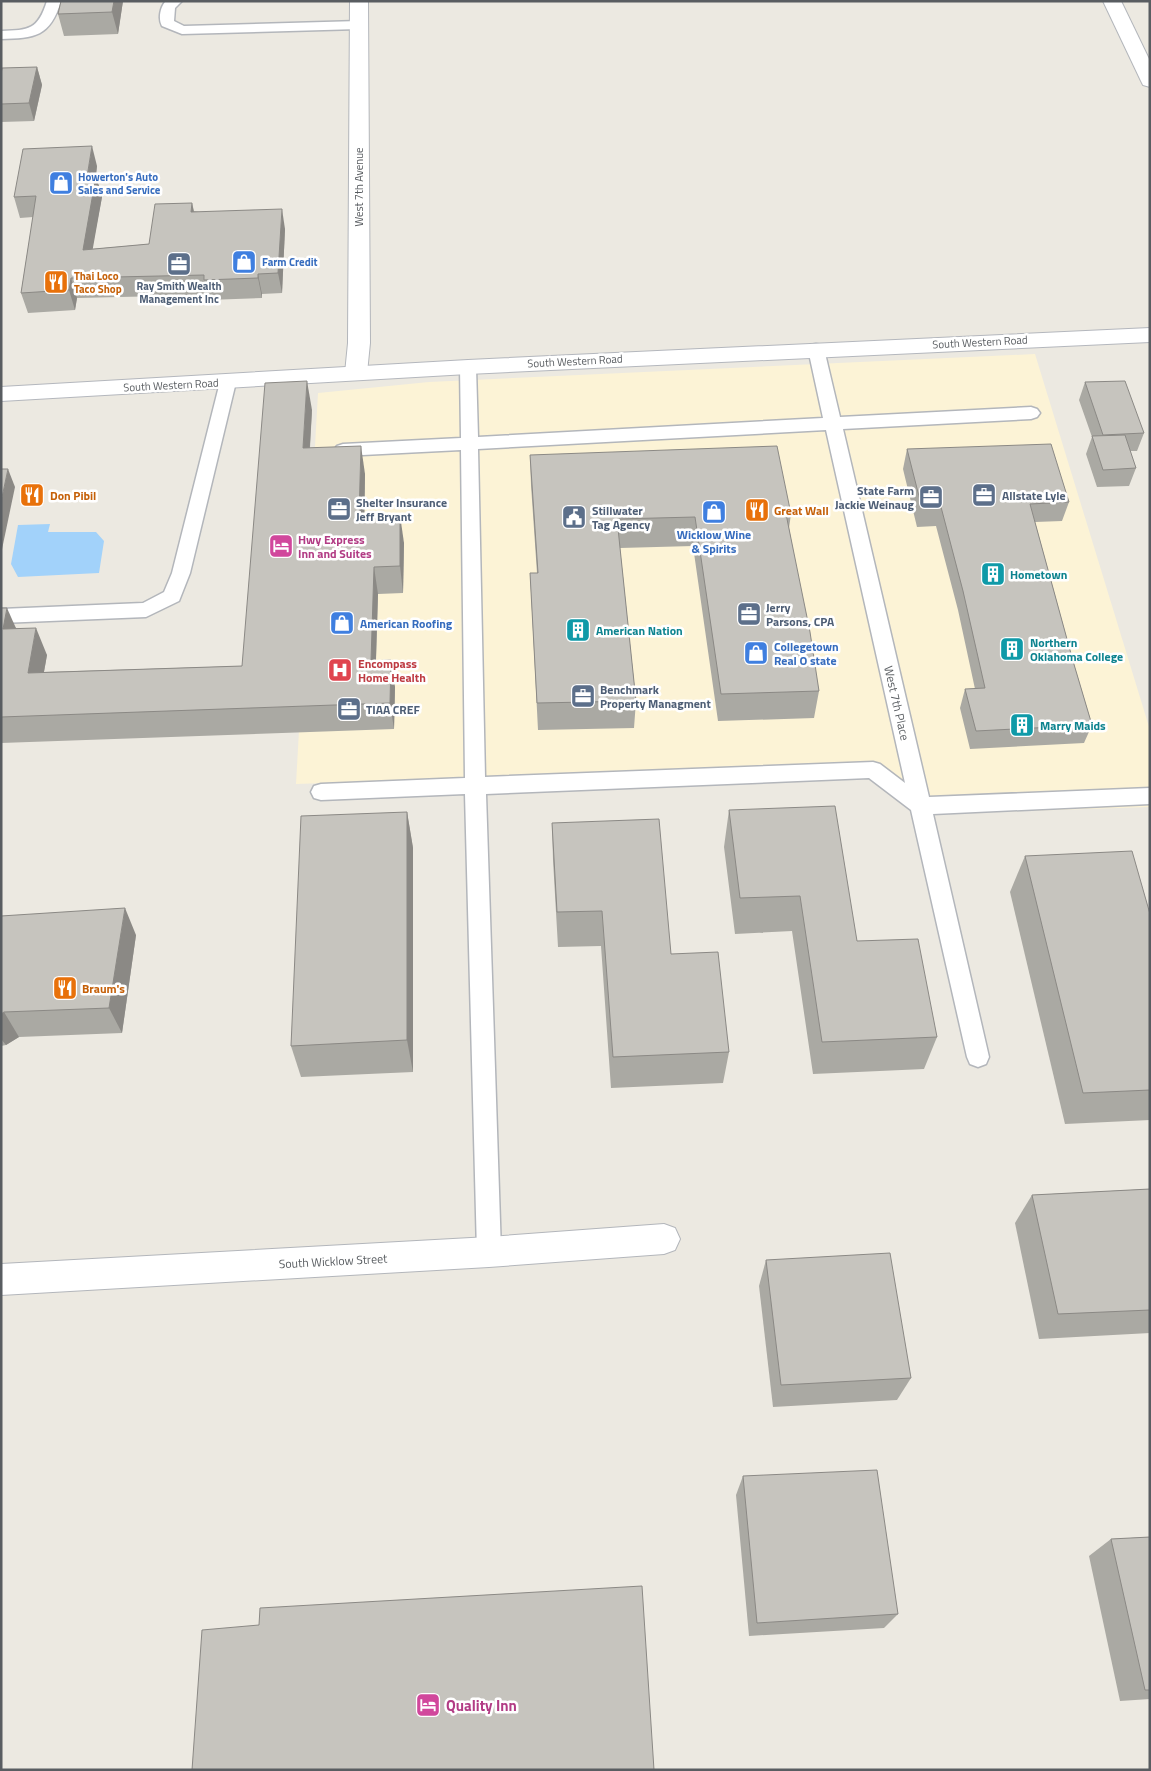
<svg xmlns="http://www.w3.org/2000/svg" width="1151" height="1771" font-family="'Titillium Web',sans-serif">
<style>
.commercial{fill:#fcf3d6}
.water{fill:#a2d2fa}
.lines{fill:none;stroke-linecap:round;stroke-linejoin:round}
.lane-casing{stroke:#b3b6bb;stroke-width:3}
.street-casing{stroke:#b3b6bb;stroke-width:2}
.secondary-casing{stroke:#b4b7bd;stroke-width:2}
.lane{fill:#fff;fill-rule:evenodd}
.street{fill:#fff;fill-rule:evenodd}
.secondary{fill:#fff;fill-rule:evenodd}
.wall{fill:#aaa9a3}
.shaded-wall{fill:#8b8985}
.building{fill:#c6c4be;stroke:#8b8985}
.labels{text-anchor:middle;dominant-baseline:central;stroke-width:5;stroke-linejoin:round;paint-order:stroke}
.far-shop-label{font-size:11px;font-weight:bold;fill:#366cbe;stroke:#fff;text-anchor:start}
.far-street-label{font-size:11px;fill:#595d61;stroke:#fff}
.far-food-label{font-size:11px;font-weight:bold;fill:#c56008;stroke:#fff;text-anchor:start}
.far-service-label{font-size:11px;font-weight:bold;fill:#4e5e75;stroke:#fff}
.service-label{font-size:12px;font-weight:bold;fill:#4e5e75;stroke:#fff;text-anchor:start}
.food-label{font-size:12px;font-weight:bold;fill:#c56008;stroke:#fff;text-anchor:start}
.shop-label{font-size:12px;font-weight:bold;fill:#366cbe;stroke:#fff;text-anchor:start}
.hotel-label{font-size:12px;font-weight:bold;fill:#b23c85;stroke:#fff;text-anchor:start}
.culture-label{font-size:12px;font-weight:bold;fill:#0d838f;stroke:#fff;text-anchor:start}
.health-label{font-size:12px;font-weight:bold;fill:#be3a42;stroke:#fff;text-anchor:start}
.street-label{font-size:12px;fill:#595d61;stroke:#fff}
.near-hotel-label{font-size:15px;font-weight:bold;fill:#b23c85;stroke:#fff;text-anchor:start}
</style>
<rect width="100%" height="100%" fill="#ece9e1"/>
<polygon class="commercial" points="1035,354 1150,730 1150,807 933,814 862,771 502,777 296,784 318,393 429,382"/>
<polygon class="water" points="50,524 48,532 96,532 104,541 99,573 18,577 11,564 18,525"/>
<g class="lines">
<defs>
<g id="lane">
<path d="M47 1H61C50 37 35 38 1 39V31C29 30 38 30 47 1Z"/>
<path d="M166 1H182L175 8 174 21 184 26 359 21 366 25 359 29 182 34 162 26C158 19 160 7 166 1Z"/>
<path d="M816 344 822 345 824 349 840 417 1031 407 1037 409 1040 413 1037 417 1031 419 843 429 929 797 1150 788V804L933 814 989 1057 986 1064 978 1067 970 1064 967 1057 911 810 869 778 486 794 501 1252 498 1260 489 1264 480 1260 477 1252 465 794 321 800 314 798 311 792 314 786 321 784 465 778 461 450 343 456 337 454 334 450 337 446 343 444 461 438 460 367 462 363 468 361 474 363 476 367 478 437 823 418 808 349 810 345ZM826 430 905 783 880 764 873 762 485 777 478 449Z"/>
<polygon points="228,376 234,378 236,382 190,573 179,601 146,617 1,623 1,609 143,603 164,592 172,573 220,382 222,378"/>
</g>
<g id="street">
<polygon points="350,1 368,1 370,343 367,373 364,378 356,380 348,378 345,373 348,343"/>
<polygon points="1103,1 1121,1 1150,61 1150,87 1143,85 1141,81"/>
<polygon points="664,1224 675,1228 680,1239 675,1250 664,1254 489,1267 1,1295 1,1264 489,1237"/>
</g>
<polygon id="secondary" points="1150,328 1150,342 468,374 1,401 1,387 468,360"/>
</defs>
<use href="#lane" class="lane-casing"/>
<use href="#street" class="street-casing"/>
<use href="#secondary" class="secondary-casing"/>
<use href="#lane" class="lane"/>
<use href="#street" class="street"/>
<use href="#secondary" class="secondary"/>
</g>
<g class="wall">
<polygon points="61,1 123,1 118,34 64,36 58,14"/>
<polygon points="37,67 42,85 34,121 1,122 1,74"/>
<polygon points="97,166 96,176 102,197 92,249 149,244 192,203 194,211 285,229 282,293 262,294 262,298 208,300 207,295 77,298 75,310 28,313 21,293 33,217 20,218 14,197"/>
<polygon points="1085,382 1144,433 1137,451 1130,451 1136,468 1129,486 1097,487 1086,454 1092,437 1079,400"/>
<polygon points="312,410 310,448 365,474 364,517 404,543 403,593 378,594 376,661 395,687 394,729 1,743 1,608 16,628 47,655 44,672 242,666"/>
<polygon points="907,449 1069,502 1062,521 1035,522 1073,661 1092,725 1084,743 970,749 960,708 965,689 975,689 958,610 936,526 917,527 903,469"/>
<polygon points="530,455 791,514 789,528 819,691 814,718 718,721 693,546 620,548 636,701 634,728 538,730 530,573 537,573 531,485"/>
<polygon points="729,810 857,941 937,1037 924,1069 813,1074 792,931 735,934 724,847"/>
<polygon points="407,812 413,848 413,1072 301,1077 291,1046"/>
<polygon points="552,823 671,954 729,1052 723,1083 611,1088 601,946 558,947 553,860"/>
<polygon points="1025,856 1150,914 1150,1120 1065,1124 1010,892"/>
<polygon points="1,916 136,935 122,1033 19,1037 6,1045 1,1046"/>
<polygon points="1150,1189 1150,1333 1039,1339 1015,1223 1032,1195"/>
<polygon points="766,1260 911,1378 897,1400 773,1407 759,1286"/>
<polygon points="743,1476 898,1614 884,1628 749,1636 736,1495"/>
<polygon points="1150,1537 1150,1699 1120,1701 1089,1556 1111,1539"/>
</g>
<g class="shaded-wall">
<polygon points="114,1 123,1 118,34 112,12"/>
<polygon points="37,67 42,85 34,121 29,103"/>
<polygon points="92,146 97,166 94,189 96,176 102,197 89,270 83,250 87,177"/>
<polygon points="192,203 196,223 191,212"/>
<polygon points="282,209 285,229 282,293 278,273"/>
<polygon points="258,274 262,294 262,298 258,278"/>
<polygon points="71,278 77,298 75,310 69,290"/>
<polygon points="307,381 312,410 308,476 303,448"/>
<polygon points="361,446 365,474 364,544 359,517"/>
<polygon points="8,469 15,487 1,554 1,502"/>
<polygon points="400,515 404,543 403,593 400,566"/>
<polygon points="374,567 378,594 375,687 371,661"/>
<polygon points="7,608 19,635 3,629"/>
<polygon points="36,628 47,655 39,699 28,673"/>
<polygon points="391,660 395,687 394,729 390,703"/>
<polygon points="407,812 413,848 413,1072 407,1040"/>
<polygon points="125,908 136,935 122,1033 109,1008"/>
<polygon points="4,1012 19,1037 6,1045 1,1039 1,1014"/>
</g>
<g class="building">
<polygon points="61,1 114,1 112,12 58,14"/>
<polygon points="37,67 29,103 1,104 1,74 2,68"/>
<polygon points="92,146 87,177 96,176 83,250 149,244 155,204 192,203 191,212 282,209 278,273 258,274 258,278 204,280 204,275 71,278 69,290 21,293 36,196 14,197 23,149"/>
<polygon points="307,381 303,448 361,446 359,517 400,515 400,566 374,567 371,661 391,660 390,703 1,717 1,608 7,608 3,629 36,628 28,673 242,666 265,383"/>
<polygon points="1125,381 1144,433 1103,435 1085,382"/>
<polygon points="1125,435 1136,468 1103,470 1092,436"/>
<polygon points="1051,444 1069,502 1030,504 1073,661 1092,725 976,731 965,689 985,688 963,591 941,507 922,508 907,449"/>
<polygon points="777,446 791,514 786,514 810,632 819,691 721,694 695,517 617,519 636,701 537,703 530,573 538,573 530,455"/>
<polygon points="1,469 8,469 1,502"/>
<polygon points="835,806 857,941 918,939 937,1037 822,1042 800,896 740,898 729,810"/>
<polygon points="407,812 407,1040 291,1046 301,816"/>
<polygon points="659,819 671,954 718,952 729,1052 613,1057 602,911 557,912 552,823"/>
<polygon points="1132,851 1150,914 1150,1090 1083,1093 1025,856"/>
<polygon points="125,908 109,1008 4,1012 1,1014 1,916"/>
<polygon points="1150,1189 1150,1310 1058,1314 1032,1195"/>
<polygon points="890,1253 911,1378 781,1385 766,1260"/>
<polygon points="877,1470 898,1614 757,1623 743,1476"/>
<polygon points="1150,1537 1150,1690 1145,1690 1111,1539"/>
<polygon points="642,1586 654,1770 192,1770 202,1630 259,1625 260,1608"/>
</g>
<defs>
<symbol id="shop-square" viewBox="-11 -11 22 22"><rect x="-9" y="-9" width="18" height="18" rx="4" fill="#3f7fe0" stroke="#fff"/><path d="M-5-2.5h2.3a2.7 3.5 0 0 1 5.4 0H5L5.5 6h-11ZM-1.5-2.5h3a1.5 2.3 0 0 0-3 0Z" fill="#fff"/></symbol>
<symbol id="office-square" viewBox="-11 -11 22 22"><rect x="-9" y="-9" width="18" height="18" rx="4" fill="#5c6f8a" stroke="#fff"/><path d="M-6-3h4V-5.5h4V-3h4V5H-6ZM-1-4.5V-3h2v-1.5ZM-6 0V1H6V0Z" fill="#fff"/></symbol>
<symbol id="restaurant-square" viewBox="-11 -11 22 22"><rect x="-9" y="-9" width="18" height="18" rx="4" fill="#e8710a" stroke="#fff"/><path d="M-5-6h1v4h1v-4h1v4h1v-4h1v5L-1.5 .5V6h-2V.5L-5-1ZM5-6V6H3V1.5H1.5Q1.5-4 5-6Z" fill="#fff"/></symbol>
<symbol id="civic-square" viewBox="-11 -11 22 22"><rect x="-9" y="-9" width="18" height="18" rx="4" fill="#5c6f8a" stroke="#fff"/><path d="M-.6-6.5H3V-4.5H.6V-3L4-1V1h2V6H-6V1h2V-1L-.6-3ZM-1.2 2.5V6h2.4V2.5Z" fill="#fff"/></symbol>
<symbol id="hotel-square" viewBox="-11 -11 22 22"><rect x="-9" y="-9" width="18" height="18" rx="4" fill="#d1479c" stroke="#fff"/><path d="M-6-4.5h1.5V1H6V5H4.5V3h-9V5H-6ZM-4 0a1.8 1.8 0 1 1 3.6 0ZM.5 0V-2.5h3Q6-2.5 6 0Z" fill="#fff"/></symbol>
<symbol id="building-square" viewBox="-11 -11 22 22"><rect x="-9" y="-9" width="18" height="18" rx="4" fill="#0f9aa8" stroke="#fff"/><path d="M-4-6H4V6H1V3H-1V6H-4ZM-2.5-4.3h1.7v1.8h-1.7ZM.8-4.3h1.7v1.8H.8ZM-2.5-1h1.7V.8h-1.7ZM.8-1h1.7V.8H.8Z" fill="#fff"/></symbol>
<symbol id="hospital-square" viewBox="-11 -11 22 22"><rect x="-9" y="-9" width="18" height="18" rx="4" fill="#e0444e" stroke="#fff"/><path d="M-5-5h3v3.5h4V-5h3V5h-3V1.5h-4V5h-3Z" fill="#fff"/></symbol>
</defs>
<g fill-rule="evenodd">
<use href="#shop-square" x="47" y="169" width="28" height="28"/>
<use href="#shop-square" x="230" y="248" width="28" height="28"/>
<use href="#office-square" x="165" y="250" width="28" height="28"/>
<use href="#restaurant-square" x="42" y="268" width="28" height="28"/>
<use href="#restaurant-square" x="18" y="481" width="28" height="28"/>
<use href="#office-square" x="970" y="481" width="28" height="28"/>
<use href="#office-square" x="917" y="483" width="28" height="28"/>
<use href="#office-square" x="325" y="495" width="28" height="28"/>
<use href="#restaurant-square" x="743" y="496" width="28" height="28"/>
<use href="#shop-square" x="700" y="498" width="28" height="28"/>
<use href="#civic-square" x="560" y="503" width="28" height="28"/>
<use href="#hotel-square" x="267" y="532" width="28" height="28"/>
<use href="#building-square" x="979" y="560" width="28" height="28"/>
<use href="#office-square" x="735" y="600" width="28" height="28"/>
<use href="#shop-square" x="328" y="609" width="28" height="28"/>
<use href="#building-square" x="564" y="616" width="28" height="28"/>
<use href="#building-square" x="998" y="635" width="28" height="28"/>
<use href="#shop-square" x="742" y="639" width="28" height="28"/>
<use href="#hospital-square" x="326" y="656" width="28" height="28"/>
<use href="#office-square" x="569" y="682" width="28" height="28"/>
<use href="#office-square" x="335" y="695" width="28" height="28"/>
<use href="#building-square" x="1008" y="711" width="28" height="28"/>
<use href="#restaurant-square" x="51" y="974" width="28" height="28"/>
<use href="#hotel-square" x="414" y="1691" width="28" height="28"/>
</g>
<g class="labels">
<g class="far-shop-label">
<text x="78" y="177">Howerton's Auto<tspan x="78" dy="13">Sales and Service</tspan></text>
<text x="262" y="262">Farm Credit</text>
</g>
<g class="far-street-label">
<text transform="translate(359 187) rotate(-90)">West 7th Avenue</text>
<text transform="translate(980 342) rotate(-3)">South Western Road</text>
<text transform="translate(575 361) rotate(-3)">South Western Road</text>
<text transform="translate(171 385) rotate(-3)">South Western Road</text>
</g>
<g class="far-food-label">
<text x="74" y="276">Thai Loco<tspan x="74" dy="13">Taco Shop</tspan></text>
</g>
<g class="far-service-label">
<text x="179" y="286">Ray Smith Wealth<tspan x="179" dy="13">Management Inc</tspan></text>
</g>
<g class="service-label">
<text x="914" y="490" text-anchor="end">State Farm<tspan x="914" dy="14">Jackie Weinaug</tspan></text>
<text x="1002" y="495">Allstate Lyle</text>
<text x="356" y="502">Shelter Insurance<tspan x="356" dy="14">Jeff Bryant</tspan></text>
<text x="592" y="510">Stillwater<tspan x="592" dy="14">Tag Agency</tspan></text>
<text x="766" y="607">Jerry<tspan x="766" dy="14">Parsons, CPA</tspan></text>
<text x="600" y="689">Benchmark<tspan x="600" dy="14">Property Managment</tspan></text>
<text x="366" y="709">TIAA CREF</text>
</g>
<g class="food-label">
<text x="50" y="495">Don Pibil</text>
<text x="774" y="510">Great Wall</text>
<text x="82" y="988">Braum's</text>
</g>
<g class="shop-label">
<text x="714" y="534" text-anchor="middle">Wicklow Wine<tspan x="714" dy="14">&amp; Spirits</tspan></text>
<text x="360" y="623">American Roofing</text>
<text x="774" y="646">Collegetown<tspan x="774" dy="14">Real O state</tspan></text>
</g>
<g class="hotel-label">
<text x="298" y="539">Hwy Express<tspan x="298" dy="14">Inn and Suites</tspan></text>
</g>
<g class="culture-label">
<text x="1010" y="574">Hometown</text>
<text x="596" y="630">American Nation</text>
<text x="1030" y="642">Northern<tspan x="1030" dy="14">Oklahoma College</tspan></text>
<text x="1040" y="725">Marry Maids</text>
</g>
<g class="health-label">
<text x="358" y="663">Encompass<tspan x="358" dy="14">Home Health</tspan></text>
</g>
<g class="street-label">
<text transform="translate(897 703) rotate(77)">West 7th Place</text>
<text transform="translate(333 1261) rotate(-3)">South Wicklow Street</text>
</g>
<g class="near-hotel-label">
<text x="446" y="1705">Quality Inn</text>
</g>
</g>
<rect width="1151" height="1771" fill="none" stroke="#595d61" stroke-width="5"/>
</svg>
